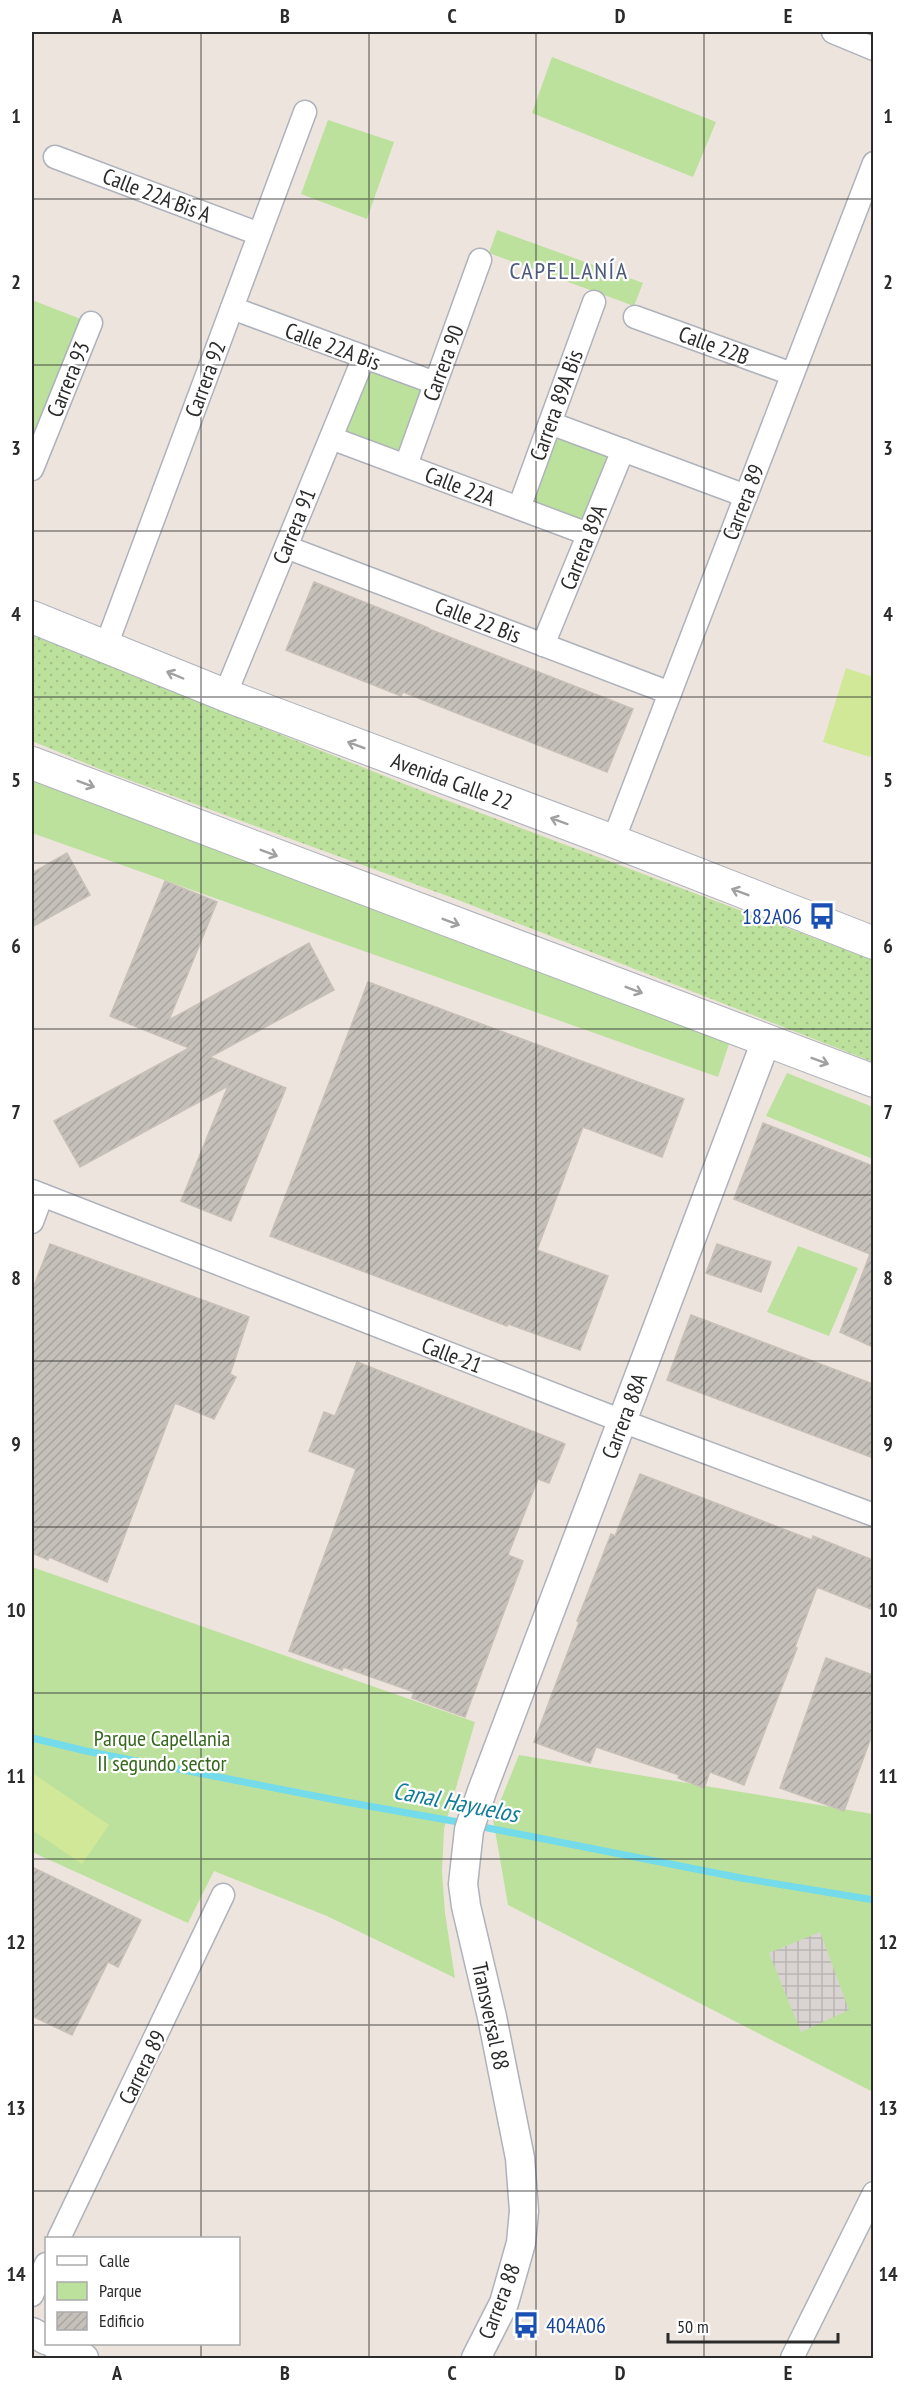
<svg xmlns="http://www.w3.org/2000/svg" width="905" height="2390" font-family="'PT Sans Narrow',sans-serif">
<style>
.grass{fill:url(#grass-dots)}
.park{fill:#bce19c}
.pitch{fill:#d1e898}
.plaza{fill:url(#plaza-grid)}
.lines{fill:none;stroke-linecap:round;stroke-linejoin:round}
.stream{stroke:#74dbeb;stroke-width:7}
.building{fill:url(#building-hatch);stroke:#c8c0b7;stroke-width:1.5}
.minor-casing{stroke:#aeb2bb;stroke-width:25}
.tertiary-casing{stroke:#aeb2bb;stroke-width:31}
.secondary-casing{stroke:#aeb2bb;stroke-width:34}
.minor{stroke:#fff;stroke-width:22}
.tertiary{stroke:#fff;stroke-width:28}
.secondary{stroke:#fff;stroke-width:32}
.oneway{stroke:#a0a0a0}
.grid{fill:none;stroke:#2b2b2b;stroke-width:1.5;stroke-opacity:0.55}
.labels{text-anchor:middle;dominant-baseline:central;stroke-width:4.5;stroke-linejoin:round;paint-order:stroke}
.street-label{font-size:22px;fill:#2b2b2b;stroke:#fff}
.transit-label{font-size:22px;fill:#164399;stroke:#fff;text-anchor:end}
.park-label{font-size:22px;fill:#35671c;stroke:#fff}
.neighbourhood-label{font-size:24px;letter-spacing:1.5px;fill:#4c5b7b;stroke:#fff}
.water-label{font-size:24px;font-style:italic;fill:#117c99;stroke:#fff}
.neatline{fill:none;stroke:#2b2b2b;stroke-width:2}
.grid-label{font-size:20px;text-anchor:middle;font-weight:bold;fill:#2b2b2b}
</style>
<defs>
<pattern id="grass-dots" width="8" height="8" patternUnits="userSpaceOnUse" patternTransform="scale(1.5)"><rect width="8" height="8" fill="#bce19c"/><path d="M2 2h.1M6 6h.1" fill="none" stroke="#a2c187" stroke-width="1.8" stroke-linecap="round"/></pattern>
<pattern id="plaza-grid" width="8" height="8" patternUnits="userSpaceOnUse" patternTransform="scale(1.5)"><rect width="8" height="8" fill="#d9d4d1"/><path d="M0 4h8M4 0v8" fill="none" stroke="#bab6b4"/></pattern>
<pattern id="building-hatch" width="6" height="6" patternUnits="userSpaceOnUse" patternTransform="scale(1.5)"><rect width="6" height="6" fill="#c5c0b9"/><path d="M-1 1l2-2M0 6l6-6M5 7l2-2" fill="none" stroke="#a9a59f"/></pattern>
</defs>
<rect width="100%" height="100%" fill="#ede4de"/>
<polygon class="grass" points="32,635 427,793 873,960 873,1062 453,898 107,772 32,741"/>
<g class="park">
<polygon points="552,57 716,122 693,177 532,113"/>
<polygon points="328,120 394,142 367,219 301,194"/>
<polygon points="497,230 643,283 634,306 489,253"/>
<polygon points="32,300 91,323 32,469"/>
<polygon points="365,365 424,387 402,458 339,435"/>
<polygon points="554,429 619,453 586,529 523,505"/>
<polygon points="32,780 730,1041 718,1077 32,833"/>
<polygon points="787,1073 873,1107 873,1159 766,1116"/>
<polygon points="798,1246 858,1268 829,1336 767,1312"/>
<polygon points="32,1567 475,1722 444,1829 442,1872 445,1913 455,1978 327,1916 214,1871 188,1923 32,1852"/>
<polygon points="519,1755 873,1814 873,2092 508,1905 493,1819"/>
</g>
<g class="pitch">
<polygon points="846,668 873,677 874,745 870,757 823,742"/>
<polygon points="34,1774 109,1825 82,1864 32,1830 32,1778"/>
</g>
<polygon class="plaza" points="820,1932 849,2010 801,2032 769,1953"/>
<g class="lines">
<g class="stream">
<polyline points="32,1738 86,1751 346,1802 464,1823"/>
<polyline points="478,1826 741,1878 874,1900"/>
</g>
</g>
<g class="building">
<polygon points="314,582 429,628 429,629 633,709 607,772 403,692 401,696 286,650"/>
<polygon points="67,853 90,895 32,927 32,873"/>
<polygon points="165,881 217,902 169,1020 309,943 334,990 210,1057 286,1088 231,1221 181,1201 228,1086 80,1167 54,1121 189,1048 110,1016"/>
<polygon points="368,982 684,1099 662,1157 583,1127 537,1250 608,1276 580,1350 508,1324 507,1326 270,1236"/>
<polygon points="763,1123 873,1166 873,1347 840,1332 870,1254 734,1199"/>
<polygon points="50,1244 249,1317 230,1374 236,1377 214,1419 175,1403 107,1582 49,1557 48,1560 32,1553 32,1291"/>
<polygon points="717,1244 771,1262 761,1292 706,1273"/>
<polygon points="691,1315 873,1384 873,1458 667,1380"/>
<polygon points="357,1362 565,1444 549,1483 538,1479 508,1555 523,1561 465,1717 412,1698 414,1692 343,1667 342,1670 289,1651 356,1469 309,1451 324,1412 335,1416"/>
<polygon points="640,1474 812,1540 813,1536 873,1560 873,1610 817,1587 795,1647 797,1648 744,1785 710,1772 704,1788 678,1778 679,1775 596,1747 590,1763 534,1742 579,1622 577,1621 611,1534 615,1536"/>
<polygon points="826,1658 873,1675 873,1732 844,1811 780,1788"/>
<polygon points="32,1867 141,1920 118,1967 108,1962 72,2035 32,2016"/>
</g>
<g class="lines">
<defs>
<g id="minor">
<polyline points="833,32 874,49"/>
<polyline points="55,157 259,234"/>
<polyline points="232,308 435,383"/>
<polyline points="635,317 792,374"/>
<polyline points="550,423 746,496"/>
<polyline points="331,438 588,534"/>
<polyline points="406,465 480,260"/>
<polyline points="32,469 91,323"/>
<polyline points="519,508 594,302"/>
<polyline points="286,547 670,693"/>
<polyline points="543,645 623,450"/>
<polyline points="106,646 305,112"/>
<polyline points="225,695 364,357"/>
<polyline points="613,841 874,163"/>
<polyline points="32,1191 622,1421 874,1515"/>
<polyline points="32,1222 42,1195"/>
<polyline points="59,2238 223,1895"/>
<polyline points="32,2295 46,2264"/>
<polyline points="792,2358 874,2193"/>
</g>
<g id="tertiary">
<polyline points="32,2332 46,2340"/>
<polyline points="54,2344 84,2358"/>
<polyline points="476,2358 504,2303 521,2243 524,2211 520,2158 492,2017 466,1906 463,1884 469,1830 482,1791 766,1041"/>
</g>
<g id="secondary">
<polyline points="32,617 225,695 613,841 874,943"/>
<polyline points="32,763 874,1081"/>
</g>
</defs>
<use href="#minor" class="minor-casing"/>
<use href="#tertiary" class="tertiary-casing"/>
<use href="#secondary" class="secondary-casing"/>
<use href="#minor" class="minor"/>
<use href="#tertiary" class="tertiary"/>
<use href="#secondary" class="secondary"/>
</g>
<defs><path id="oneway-shaft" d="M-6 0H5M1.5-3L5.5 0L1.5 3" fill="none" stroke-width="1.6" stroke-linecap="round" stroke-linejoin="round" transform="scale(1.5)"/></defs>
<g class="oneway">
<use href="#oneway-shaft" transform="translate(175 675) rotate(-157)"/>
<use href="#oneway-shaft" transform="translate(356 745) rotate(-159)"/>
<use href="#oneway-shaft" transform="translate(86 784) rotate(21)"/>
<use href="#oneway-shaft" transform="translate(559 821) rotate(-160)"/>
<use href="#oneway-shaft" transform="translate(269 853) rotate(21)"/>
<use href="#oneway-shaft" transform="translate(740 892) rotate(-159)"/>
<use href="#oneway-shaft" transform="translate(451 922) rotate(21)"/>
<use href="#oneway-shaft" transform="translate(634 990) rotate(21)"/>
<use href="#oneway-shaft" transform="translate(820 1061) rotate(20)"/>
</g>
<path class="grid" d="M201 32V2238M369 32V2358M536 32V2358M704 32V2358M32 199H874M32 365H874M32 531H874M32 697H874M32 863H874M32 1029H874M32 1195H874M32 1361H874M32 1527H874M32 1693H874M32 1859H874M32 2025H874M32 2191H874M201 2344V2358"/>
<defs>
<symbol id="bus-bare" viewBox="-9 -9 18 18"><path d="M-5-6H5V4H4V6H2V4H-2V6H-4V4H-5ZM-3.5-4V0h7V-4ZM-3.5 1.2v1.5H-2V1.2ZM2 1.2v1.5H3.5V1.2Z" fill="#1a4fb4" stroke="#fff" stroke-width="2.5" paint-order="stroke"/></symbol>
</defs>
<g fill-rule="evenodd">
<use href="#bus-bare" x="803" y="897" width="38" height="38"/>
<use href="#bus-bare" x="507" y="2306" width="38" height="38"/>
</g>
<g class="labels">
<g class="street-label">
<text transform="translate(157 195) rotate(21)">Calle 22A Bis A</text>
<text transform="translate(714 345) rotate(20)">Calle 22B</text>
<text transform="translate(333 346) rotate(20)">Calle 22A Bis</text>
<text transform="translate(443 363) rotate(-70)">Carrera 90</text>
<text transform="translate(68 379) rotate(-68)">Carrera 93</text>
<text transform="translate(205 379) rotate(-70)">Carrera 92</text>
<text transform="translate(556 405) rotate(-70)">Carrera 89A Bis</text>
<text transform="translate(460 486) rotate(21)">Calle 22A</text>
<text transform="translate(743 502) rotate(-69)">Carrera 89</text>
<text transform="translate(294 526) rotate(-68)">Carrera 91</text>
<text transform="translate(583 547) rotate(-68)">Carrera 89A</text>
<text transform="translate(478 620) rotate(21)">Calle 22 Bis</text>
<text transform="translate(452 781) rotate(20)">Avenida Calle 22</text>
<text transform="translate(452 1355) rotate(21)">Calle 21</text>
<text transform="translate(624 1416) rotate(-69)">Carrera 88A</text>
<text transform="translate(491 2016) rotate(78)">Transversal 88</text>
<text transform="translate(142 2067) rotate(-64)">Carrera 89</text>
<text transform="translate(499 2301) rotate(-69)">Carrera 88</text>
</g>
<g class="transit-label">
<text x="802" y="916">182A06</text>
<text x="546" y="2325" text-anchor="start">404A06</text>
</g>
<g class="park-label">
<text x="162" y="1738">Parque Capellania<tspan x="162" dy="25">II segundo sector</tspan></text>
</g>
<g class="neighbourhood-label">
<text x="569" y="270">CAPELLANÍA</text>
</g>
<g class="water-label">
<text transform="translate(456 1802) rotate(11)">Canal Hayuelos</text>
</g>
</g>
<rect width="905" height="2390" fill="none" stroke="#ffffff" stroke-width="66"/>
<rect x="45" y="2237" width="195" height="108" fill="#ffffff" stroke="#aaaaaa" stroke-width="1.5"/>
<rect x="57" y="2256" width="30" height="9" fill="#ffffff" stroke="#aaaaaa" stroke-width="1.5"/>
<text x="99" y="2267" font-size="18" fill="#2b2b2b">Calle</text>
<rect x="57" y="2282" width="30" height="18" fill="#bce19c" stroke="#aaaaaa" stroke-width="1.5"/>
<text x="99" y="2297" font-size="18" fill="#2b2b2b">Parque</text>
<rect x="57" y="2312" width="30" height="18" fill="url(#building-hatch)" stroke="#aaaaaa" stroke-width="1.5"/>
<text x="99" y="2327" font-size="18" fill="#2b2b2b">Edificio</text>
<path d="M668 2333v9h170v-9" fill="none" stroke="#2b2b2b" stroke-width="3"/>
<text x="677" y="2333" font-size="18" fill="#2b2b2b" stroke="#ffffff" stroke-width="4.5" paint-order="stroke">50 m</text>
<rect x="33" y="33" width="839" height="2324" class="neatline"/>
<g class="grid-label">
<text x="117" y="23">A</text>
<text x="285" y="23">B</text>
<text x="452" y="23">C</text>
<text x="620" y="23">D</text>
<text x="788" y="23">E</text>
<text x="16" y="123">1</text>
<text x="888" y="123">1</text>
<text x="16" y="289">2</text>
<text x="888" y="289">2</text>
<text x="16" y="455">3</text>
<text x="888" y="455">3</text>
<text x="16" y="621">4</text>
<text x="888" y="621">4</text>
<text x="16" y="787">5</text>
<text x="888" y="787">5</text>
<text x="16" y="953">6</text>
<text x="888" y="953">6</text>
<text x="16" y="1119">7</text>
<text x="888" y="1119">7</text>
<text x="16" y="1285">8</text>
<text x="888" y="1285">8</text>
<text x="16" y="1451">9</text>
<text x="888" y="1451">9</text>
<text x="16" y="1617">10</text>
<text x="888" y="1617">10</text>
<text x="16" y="1783">11</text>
<text x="888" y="1783">11</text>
<text x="16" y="1949">12</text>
<text x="888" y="1949">12</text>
<text x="16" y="2115">13</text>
<text x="888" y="2115">13</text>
<text x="16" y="2281">14</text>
<text x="888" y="2281">14</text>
<text x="117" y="2380">A</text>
<text x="285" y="2380">B</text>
<text x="452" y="2380">C</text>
<text x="620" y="2380">D</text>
<text x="788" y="2380">E</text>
</g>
</svg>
